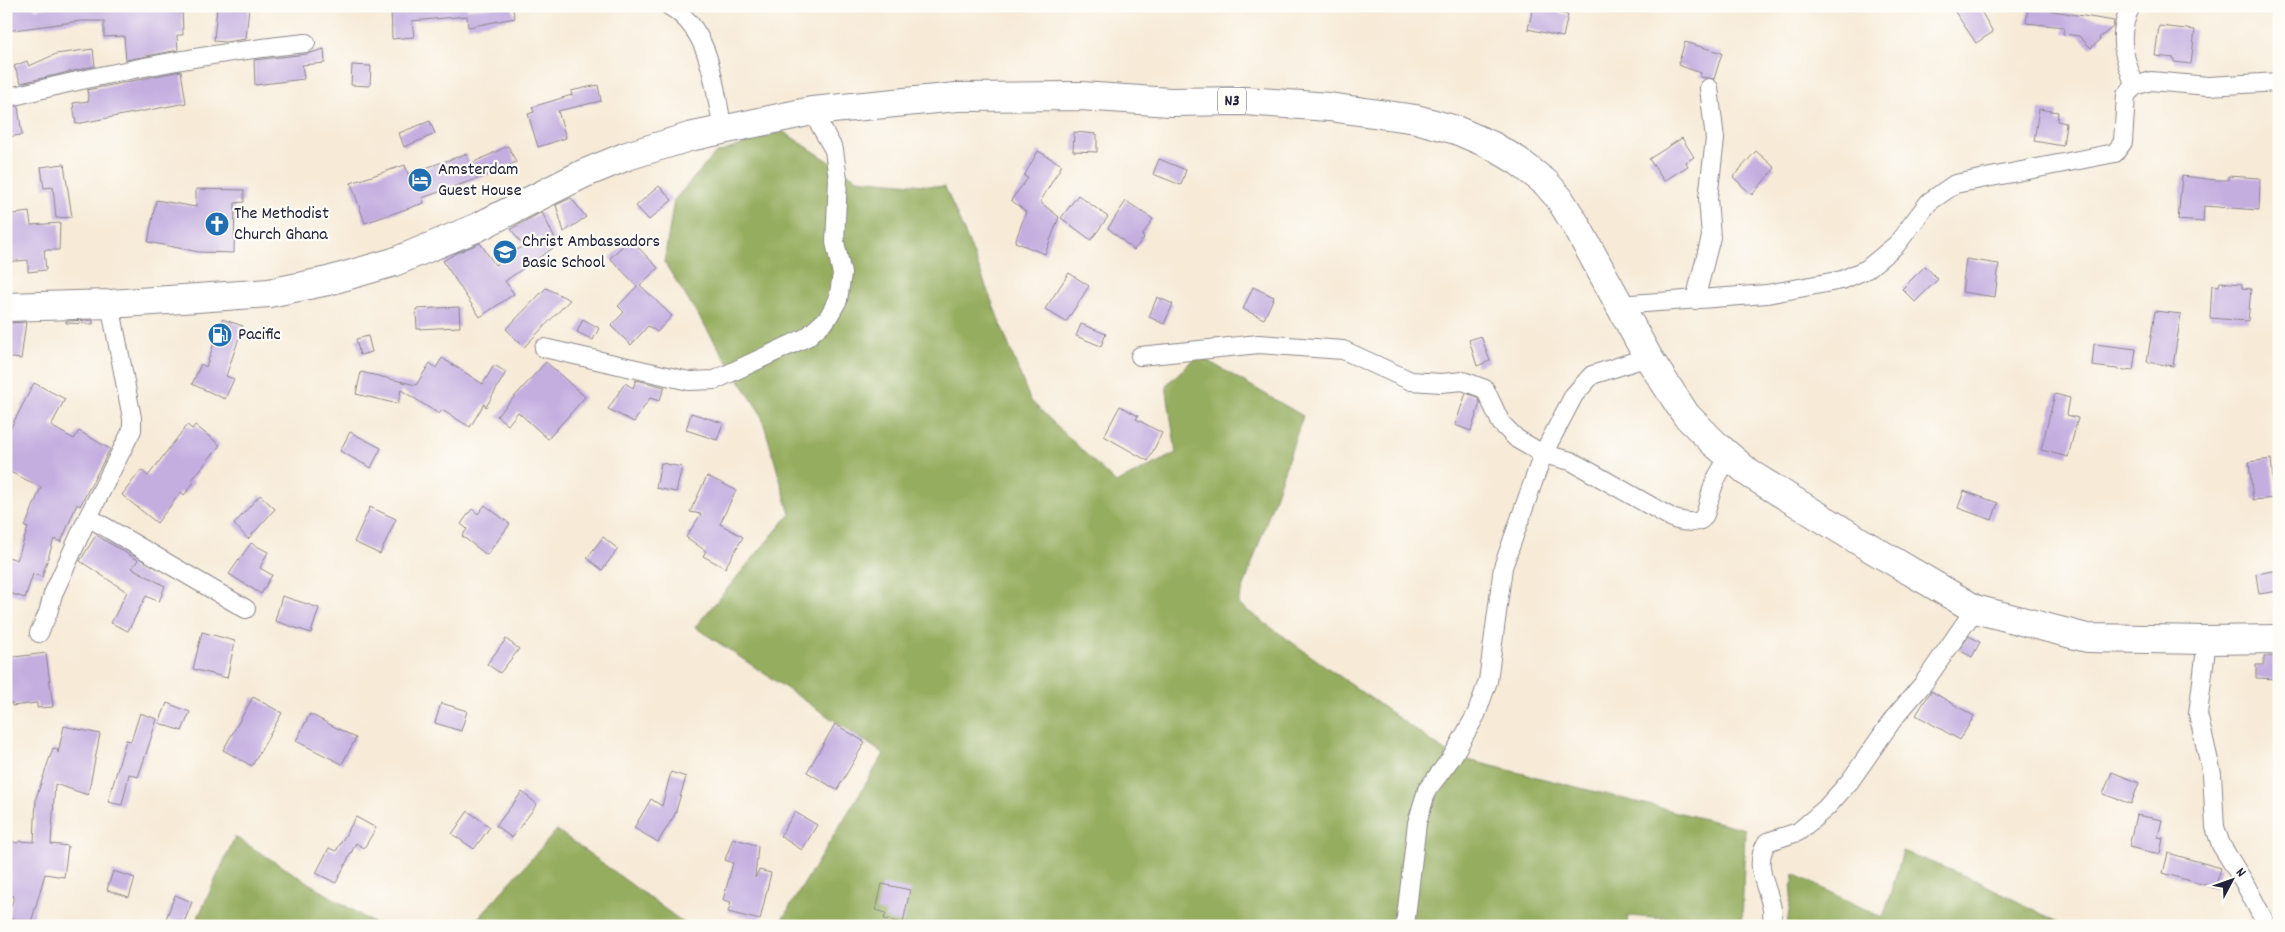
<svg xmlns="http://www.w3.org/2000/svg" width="2285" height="932" font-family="Dekko,sans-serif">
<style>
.forest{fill:#95ad5e;stroke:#5c684c}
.building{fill:#c4aee0}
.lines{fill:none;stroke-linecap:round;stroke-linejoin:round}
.minor-casing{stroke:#8c868a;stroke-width:20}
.primary-casing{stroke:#8c868a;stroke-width:30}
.minor{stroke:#fff;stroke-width:18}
.primary{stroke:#fff;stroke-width:28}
.labels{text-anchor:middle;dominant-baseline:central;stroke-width:4.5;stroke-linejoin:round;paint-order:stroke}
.shield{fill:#fdfcf7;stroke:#646373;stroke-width:1}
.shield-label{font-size:16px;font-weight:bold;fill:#22223b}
.poi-label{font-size:18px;fill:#22223b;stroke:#fdfcf7;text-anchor:start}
</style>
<rect width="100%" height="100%" fill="#fdfcf7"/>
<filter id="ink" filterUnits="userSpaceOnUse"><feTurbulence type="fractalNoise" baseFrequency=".02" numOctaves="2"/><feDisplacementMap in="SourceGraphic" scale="10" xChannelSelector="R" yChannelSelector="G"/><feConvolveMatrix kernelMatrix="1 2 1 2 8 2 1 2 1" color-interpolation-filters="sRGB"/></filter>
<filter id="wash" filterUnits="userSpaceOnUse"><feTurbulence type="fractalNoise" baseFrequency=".0096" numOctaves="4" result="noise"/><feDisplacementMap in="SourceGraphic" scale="20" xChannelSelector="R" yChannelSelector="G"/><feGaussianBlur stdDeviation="1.12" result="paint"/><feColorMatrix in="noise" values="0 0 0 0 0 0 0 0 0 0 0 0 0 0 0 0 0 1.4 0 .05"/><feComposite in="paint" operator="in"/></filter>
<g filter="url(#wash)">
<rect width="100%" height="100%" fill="#f7ebd8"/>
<g class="forest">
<polygon points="782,131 857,179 945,187 971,248 1030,400 1116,483 1176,453 1166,385 1198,355 1303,416 1238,604 1452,756 1745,829 1742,925 1628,916 1627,926 778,926 884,754 695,627 790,514 761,414 664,262 674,200 715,154"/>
<polygon points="557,830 688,926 471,926"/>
<polygon points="235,837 378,926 194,926"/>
<polygon points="1903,851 1980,882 2065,926 1787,926 1794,874 1883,918"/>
</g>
<g id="blocks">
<g class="building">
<polygon points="6,6 34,6 35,9 57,6 182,6 183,35 177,35 178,50 126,60 124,36 104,37 104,21 81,21 6,31"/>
<polygon points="217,6 249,6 246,39 225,42 214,41"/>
<polygon points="391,6 467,6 467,9 512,6 515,18 468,27 467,16 412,21 414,37 392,39"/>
<polygon points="1951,6 1978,6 1993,32 1976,43"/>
<polygon points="1533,7 1568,15 1563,37 1528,29"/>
<polygon points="2028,8 2053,11 2114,21 2113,27 2099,38 2100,40 2091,48 2079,36 2063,34 2064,27 2026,23"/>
<polygon points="2159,26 2195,30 2191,64 2174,62 2174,58 2155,56"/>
<polygon points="1685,42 1722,53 1714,79 1700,77 1701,73 1678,65"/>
<polygon points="93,49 95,66 21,83 14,66 27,61 29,66 56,54"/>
<polygon points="324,49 325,63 302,65 304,79 255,85 254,60 307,54"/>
<polygon points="352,65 371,66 370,86 351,85"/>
<polygon points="181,71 186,103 76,124 73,103 89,101 87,90"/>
<polygon points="598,85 601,101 558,111 566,138 538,147 528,114 534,112 532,107 572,95 571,91"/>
<polygon points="18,106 22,135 6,137 6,108"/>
<polygon points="2039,109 2058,112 2057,121 2066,123 2063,146 2034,141"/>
<polygon points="430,121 435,134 404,147 399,133"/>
<polygon points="1074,132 1097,134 1097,152 1073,151"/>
<polygon points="1682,138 1694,157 1686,162 1688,166 1664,181 1649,159"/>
<polygon points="508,146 516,162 491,174 422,198 424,203 365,223 351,183 405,165 408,174 466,154 470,164"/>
<polygon points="1038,151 1062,165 1040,202 1059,217 1045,254 1015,242 1026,212 1011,200 1028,178 1024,176"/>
<polygon points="1756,151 1775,168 1752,195 1733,177"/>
<polygon points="1159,159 1186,170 1181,185 1153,174"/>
<polygon points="64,164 72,217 56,218 53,187 44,188 41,167"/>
<polygon points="2182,176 2216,180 2228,180 2228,176 2260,178 2259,210 2204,206 2203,222 2178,220"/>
<polygon points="659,186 672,200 649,220 636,206"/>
<polygon points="196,189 244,190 244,202 235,203 234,253 199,252 148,242 156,200 196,207"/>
<polygon points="1078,195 1108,217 1091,240 1061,218"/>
<polygon points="571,198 586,217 564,232 556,205"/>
<polygon points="1126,201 1153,219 1142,236 1144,238 1134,250 1108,228"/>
<polygon points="29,212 31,225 60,223 59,250 44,250 46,270 28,272 28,260 6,262 6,215"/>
<polygon points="542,212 556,241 556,246 505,281 514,294 480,317 443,261 456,253 480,243 495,265 523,246 511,229"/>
<polygon points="630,239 658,268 640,285 672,316 657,332 648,326 631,345 611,326 624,312 618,306 637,286 610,258"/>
<polygon points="1966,259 1999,264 1995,297 1962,292"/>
<polygon points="1925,266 1938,279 1915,302 1902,289"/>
<polygon points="1069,273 1089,286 1066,322 1045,309"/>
<polygon points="2220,282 2242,284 2242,288 2251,289 2248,321 2210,318 2212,285 2219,286"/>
<polygon points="1253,287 1274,297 1264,319 1243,309"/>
<polygon points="546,288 570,300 524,347 506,329"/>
<polygon points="1157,297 1173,304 1164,324 1149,317"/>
<polygon points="459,307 460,327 417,329 416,309"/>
<polygon points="2155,311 2181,314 2173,366 2147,362"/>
<polygon points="222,319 243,326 226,376 234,379 225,399 192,384 201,364 206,367"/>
<polygon points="583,319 599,328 593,340 577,332"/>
<polygon points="93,320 93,324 66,323 66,321"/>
<polygon points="26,322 21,359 6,357 6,323"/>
<polygon points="1081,324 1106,334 1101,346 1076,336"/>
<polygon points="368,336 372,352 360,355 356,339"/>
<polygon points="1481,336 1490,361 1477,366 1469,340"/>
<polygon points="2094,344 2136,349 2133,371 2092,366"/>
<polygon points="442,358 483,384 494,365 506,372 486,407 484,404 470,427 442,410 439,414 401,390 398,404 356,394 361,372 416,385 430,363 436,368"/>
<polygon points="546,362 585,397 548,439 518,412 508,425 497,416"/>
<polygon points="636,380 665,387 659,401 650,398 634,422 608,409 625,383 633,388"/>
<polygon points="34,383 65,399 51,426 74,439 79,431 110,449 80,506 77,504 61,542 54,539 42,577 33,574 25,598 6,592 6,556 17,560 28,528 25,527 41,487 6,470 6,437"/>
<polygon points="1466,393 1477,397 1480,403 1471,431 1455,425"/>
<polygon points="2055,394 2070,398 2067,415 2078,418 2068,457 2041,450"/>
<polygon points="1120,406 1138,416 1136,419 1162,433 1148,461 1104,436"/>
<polygon points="691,413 723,423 717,440 686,430"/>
<polygon points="187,425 192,429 195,425 220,445 192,480 194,482 184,495 181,492 157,523 122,495 141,470 148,476"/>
<polygon points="350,432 381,448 371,468 340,451"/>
<polygon points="2271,459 2275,498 2253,500 2249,462"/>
<polygon points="661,463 682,467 676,492 656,488"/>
<polygon points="707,476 736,490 720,524 743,537 725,568 703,556 706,551 686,537 701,514 690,512"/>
<polygon points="1964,491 1998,503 1992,520 1958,508"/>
<polygon points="260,495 275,509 248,539 234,524"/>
<polygon points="485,505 510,524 487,555 462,536 467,529 461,524 472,509 478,514"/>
<polygon points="370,507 396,519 380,554 354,542"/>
<polygon points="96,535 138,560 132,568 165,586 159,602 146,596 128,631 111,623 127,592 80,561"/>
<polygon points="603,537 618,549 602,570 587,558"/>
<polygon points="251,543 268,552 260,568 272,575 261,594 229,574"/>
<polygon points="2279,570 2279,591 2259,594 2256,574"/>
<polygon points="282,596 319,608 311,633 275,621"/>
<polygon points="202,632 235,641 227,678 193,669"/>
<polygon points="1969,636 1980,642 1972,657 1959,650"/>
<polygon points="506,639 519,649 500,673 487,664"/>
<polygon points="46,653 53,707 37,708 37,703 12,706 12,703 6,704 6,658"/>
<polygon points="2264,656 2279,657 2279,679 2256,678 2256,665 2264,665"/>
<polygon points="1931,691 1974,716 1960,740 1916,715"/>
<polygon points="253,697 282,713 252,766 223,750"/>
<polygon points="167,703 190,712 182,731 159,723"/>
<polygon points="441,703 467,711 461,731 435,723"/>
<polygon points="140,713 157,719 146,754 138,777 129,774 122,805 108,802 126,740 131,741"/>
<polygon points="310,714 356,738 342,764 296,741"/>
<polygon points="835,724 865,742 837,790 807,772"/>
<polygon points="64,726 100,734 88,795 55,784 51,844 68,846 64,877 45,874 30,926 14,926 16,920 8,917 14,896 6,895 6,840 18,843 19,841 34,842 36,798 53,748 57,749 58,753"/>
<polygon points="671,772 686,777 675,814 658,842 634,828 651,799 662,806"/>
<polygon points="2112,772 2139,783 2131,804 2103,794"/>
<polygon points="522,792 537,804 512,838 496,826"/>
<polygon points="468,811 490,827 474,849 452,834"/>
<polygon points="795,812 817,825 802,850 780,836"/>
<polygon points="2136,815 2162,820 2158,837 2163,838 2160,854 2129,847"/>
<polygon points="356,817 376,828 364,848 356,843 336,883 316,873 329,848 336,851"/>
<polygon points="733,838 758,846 755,878 759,870 771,873 760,920 728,912 731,902 723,900 733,863 725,860"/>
<polygon points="2168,853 2221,868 2215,888 2163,873"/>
<polygon points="113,871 135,878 129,897 107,890"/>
<polygon points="882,884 910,890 903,923 884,919 886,913 876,910"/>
<polygon points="175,895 192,902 183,925 166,919"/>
</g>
</g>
</g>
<g filter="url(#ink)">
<use href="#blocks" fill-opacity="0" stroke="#8c868a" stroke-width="1"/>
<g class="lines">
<defs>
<g id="minor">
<path d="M669 6C712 30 714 87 723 130"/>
<path d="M2131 6C2116 36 2124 57 2135 86"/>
<path d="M6 98C105 73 204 53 306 43"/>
<polyline points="1695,300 1711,237 1708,198 1715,139 1709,88"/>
<polyline points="1618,305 1767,294 1842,280 1867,269 1896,245 1929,202 1955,184 2115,153 2123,142 2126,95 2135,86 2151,81 2208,86 2279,82"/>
<polyline points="544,348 689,381 715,380 807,337 827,319 838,300 842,274 835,242 838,179 834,150 812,111"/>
<path d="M1140 356 1259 344 1343 350 1411 381 1441 383 1463 381 1485 389 1501 423 1517 439 1543 454 1571 461 1674 519C1711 529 1703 514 1713 487 1716 476 1724 466 1729 456"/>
<polyline points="88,517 246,609"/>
<polyline points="39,633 48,613 53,594 88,517 132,430 132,418 110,304"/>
<polyline points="2207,640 2198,714 2212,774 2215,827 2221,845 2244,882 2267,926"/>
<polyline points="1405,926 1417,823 1427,790 1452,757 1476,715 1488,681 1503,567 1543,454 1574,395 1592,375 1648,357"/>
<path d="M1771 926C1779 896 1748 873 1767 842L1798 832 1826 808 1850 781 1894 718 1923 684 1975 609"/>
</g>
<polyline id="primary" points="6,307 110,304 269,293 328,281 394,262 478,227 583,174 627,156 689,137 812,111 957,97 1081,96 1170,102 1245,101 1329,107 1416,119 1456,130 1491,145 1518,161 1546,183 1559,198 1576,225 1648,357 1686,415 1714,443 1750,474 1869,547 1975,609 2087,638 2207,640 2279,639"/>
</defs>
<use href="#minor" class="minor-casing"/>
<use href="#primary" class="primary-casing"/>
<use href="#minor" class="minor"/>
<use href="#primary" class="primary"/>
</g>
</g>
<defs>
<symbol id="hotel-disc" viewBox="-11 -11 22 22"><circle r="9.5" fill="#1f6fb2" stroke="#fdfcf7"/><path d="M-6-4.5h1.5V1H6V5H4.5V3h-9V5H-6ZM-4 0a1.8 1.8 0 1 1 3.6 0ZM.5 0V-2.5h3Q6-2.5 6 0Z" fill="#fff"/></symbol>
<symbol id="church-disc" viewBox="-11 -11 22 22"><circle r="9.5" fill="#1f6fb2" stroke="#fdfcf7"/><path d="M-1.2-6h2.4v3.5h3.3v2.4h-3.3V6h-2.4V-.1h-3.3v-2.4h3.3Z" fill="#fff"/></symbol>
<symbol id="school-disc" viewBox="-11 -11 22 22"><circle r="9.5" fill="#1f6fb2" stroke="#fdfcf7"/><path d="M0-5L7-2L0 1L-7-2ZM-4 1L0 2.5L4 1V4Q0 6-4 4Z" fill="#fff"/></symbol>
<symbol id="fuel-disc" viewBox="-11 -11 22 22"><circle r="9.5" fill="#1f6fb2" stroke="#fdfcf7"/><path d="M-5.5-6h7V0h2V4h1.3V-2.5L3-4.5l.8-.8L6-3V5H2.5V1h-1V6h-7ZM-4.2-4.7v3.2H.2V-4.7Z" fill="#fff"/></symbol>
</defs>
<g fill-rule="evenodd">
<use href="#hotel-disc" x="406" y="166" width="28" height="28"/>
<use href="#church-disc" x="203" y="210" width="28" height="28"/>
<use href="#school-disc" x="491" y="238" width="28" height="28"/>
<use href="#fuel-disc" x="206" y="321" width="28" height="28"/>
</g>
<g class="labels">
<rect class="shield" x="1218" y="87.5" width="28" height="27" rx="4"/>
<g class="shield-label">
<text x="1232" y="101">N3</text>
</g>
<g class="poi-label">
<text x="438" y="170">Amsterdam<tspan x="438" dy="21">Guest House</tspan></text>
<text x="234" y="214">The Methodist<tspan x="234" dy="21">Church Ghana</tspan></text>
<text x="522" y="242">Christ Ambassadors<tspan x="522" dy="21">Basic School</tspan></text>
<text x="238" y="335">Pacific</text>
</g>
</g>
<rect width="2285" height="932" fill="none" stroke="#fdfcf7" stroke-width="25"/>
<g transform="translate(2232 880) rotate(49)" stroke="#fdfcf7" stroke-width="4" paint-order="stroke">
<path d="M0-4L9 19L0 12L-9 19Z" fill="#22223b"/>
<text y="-8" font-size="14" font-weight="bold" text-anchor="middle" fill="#22223b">N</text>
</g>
</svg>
